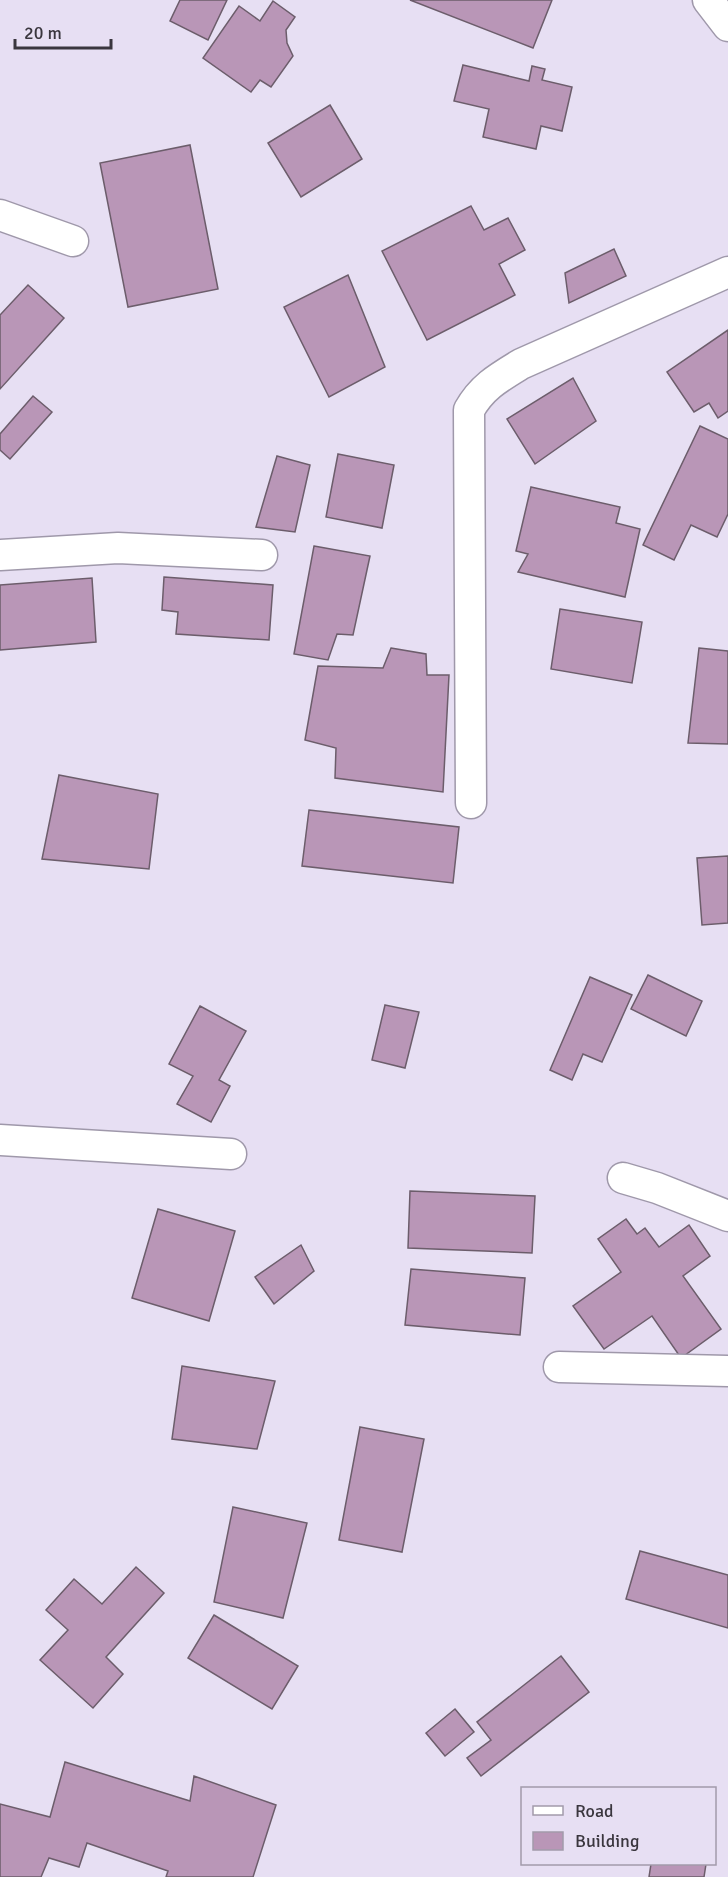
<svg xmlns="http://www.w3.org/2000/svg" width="728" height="1877" font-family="Signika,sans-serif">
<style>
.building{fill:#b996b7;stroke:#6c5d6b;stroke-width:1.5}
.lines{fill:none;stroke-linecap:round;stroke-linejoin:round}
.minor-casing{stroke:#9f98aa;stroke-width:33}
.minor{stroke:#fff;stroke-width:30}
</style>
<rect width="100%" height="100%" fill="#e7dff3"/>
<g class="building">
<polygon points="180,0 227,0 208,40 170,21"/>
<polygon points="410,0 552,0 533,48"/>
<polygon points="273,1 295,17 286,30 287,43 293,56 271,87 260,80 251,92 203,58 239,6 260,21"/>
<polygon points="463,65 529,81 532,66 545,69 542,80 572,87 562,131 541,126 536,149 483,137 489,109 454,101"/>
<polygon points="330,105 362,159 301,197 268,143"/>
<polygon points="190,145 218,289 128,307 100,163"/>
<polygon points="471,206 484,230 508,218 525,250 499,264 515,295 427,340 382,251"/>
<polygon points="614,249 626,276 569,303 565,273"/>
<polygon points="348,275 385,367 329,397 284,307"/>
<polygon points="28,285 64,318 0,389 0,315"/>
<polygon points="728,330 728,411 718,418 709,403 694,412 667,372"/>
<polygon points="573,378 596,421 535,464 507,419"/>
<polygon points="33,396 52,412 10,459 0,450 0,434"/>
<polygon points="700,426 728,439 728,514 717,537 691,525 674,560 643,545"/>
<polygon points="338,454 394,465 382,528 326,517"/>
<polygon points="277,456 310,465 295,532 256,527"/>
<polygon points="531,487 620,507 616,523 640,529 625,597 518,572 528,554 516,551"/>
<polygon points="314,546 370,556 353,635 337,634 328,660 294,654"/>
<polygon points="164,577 273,585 269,640 176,634 178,612 162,610"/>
<polygon points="92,578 96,642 0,650 0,585"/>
<polygon points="560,609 642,622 632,683 551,669"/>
<polygon points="391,648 426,654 427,675 449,675 443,792 335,778 336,748 305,740 318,666 383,668"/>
<polygon points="699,648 728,651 728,744 688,743"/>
<polygon points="59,775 158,794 149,869 42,859"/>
<polygon points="309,810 459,827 453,883 302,866"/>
<polygon points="728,856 728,923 702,925 697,858"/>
<polygon points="648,975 702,1001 686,1036 631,1009"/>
<polygon points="590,977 632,995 602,1062 583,1054 572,1080 550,1070"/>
<polygon points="385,1005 419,1012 405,1068 372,1060"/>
<polygon points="200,1006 246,1031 219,1080 230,1086 211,1122 177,1104 193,1076 169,1064"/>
<polygon points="410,1191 535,1196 532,1253 408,1248"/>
<polygon points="158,1209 235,1231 209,1321 132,1298"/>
<polygon points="626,1219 637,1234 645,1228 659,1247 689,1225 710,1256 683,1276 721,1329 681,1358 652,1316 604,1349 573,1306 621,1272 598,1239"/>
<polygon points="301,1245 314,1271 274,1304 255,1277"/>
<polygon points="411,1269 525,1278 520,1335 405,1325"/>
<polygon points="182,1366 275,1381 257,1449 172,1439"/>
<polygon points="360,1427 424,1439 402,1552 339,1540"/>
<polygon points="233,1507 307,1523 283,1618 214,1602"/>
<polygon points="640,1551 728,1575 728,1628 626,1599"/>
<polygon points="136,1567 164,1593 106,1657 123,1674 93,1708 40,1660 68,1630 46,1610 74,1579 102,1604"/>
<polygon points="214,1615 298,1666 272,1709 188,1658"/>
<polygon points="561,1656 589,1692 481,1776 467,1758 491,1740 477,1722"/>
<polygon points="455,1709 474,1732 445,1756 426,1733"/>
<polygon points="65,1762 190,1801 194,1776 276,1805 253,1877 166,1877 168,1871 87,1843 79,1867 49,1858 41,1877 0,1877 0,1804 50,1817"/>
<polygon points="651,1864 706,1864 704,1877 649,1877"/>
</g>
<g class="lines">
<defs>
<g id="minor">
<polyline points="708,0 728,26"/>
<polyline points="0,215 73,241"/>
<polyline points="0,555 118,548 262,555"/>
<path d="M471 803 469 410C482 387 498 378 521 364L728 272"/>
<polyline points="0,1140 231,1154"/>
<polyline points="623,1178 657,1188 728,1216"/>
<polyline points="559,1367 728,1371"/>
</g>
</defs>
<use href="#minor" class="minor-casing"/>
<use href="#minor" class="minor"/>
</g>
<rect x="521" y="1787" width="195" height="78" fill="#e7dff3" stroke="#a29bab" stroke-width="1.5"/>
<rect x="533" y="1806" width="30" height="9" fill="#ffffff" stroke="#a29bab" stroke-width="1.5"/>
<text x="575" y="1817" font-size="18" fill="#3a363e">Road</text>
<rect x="533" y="1832" width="30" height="18" fill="#b996b7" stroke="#a29bab" stroke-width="1.5"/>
<text x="575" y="1847" font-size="18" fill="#3a363e">Building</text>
<path d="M15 39v9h96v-9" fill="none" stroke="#3a363e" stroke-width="3"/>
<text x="24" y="39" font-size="18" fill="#3a363e" stroke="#e7dff3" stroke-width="4.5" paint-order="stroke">20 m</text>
</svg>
